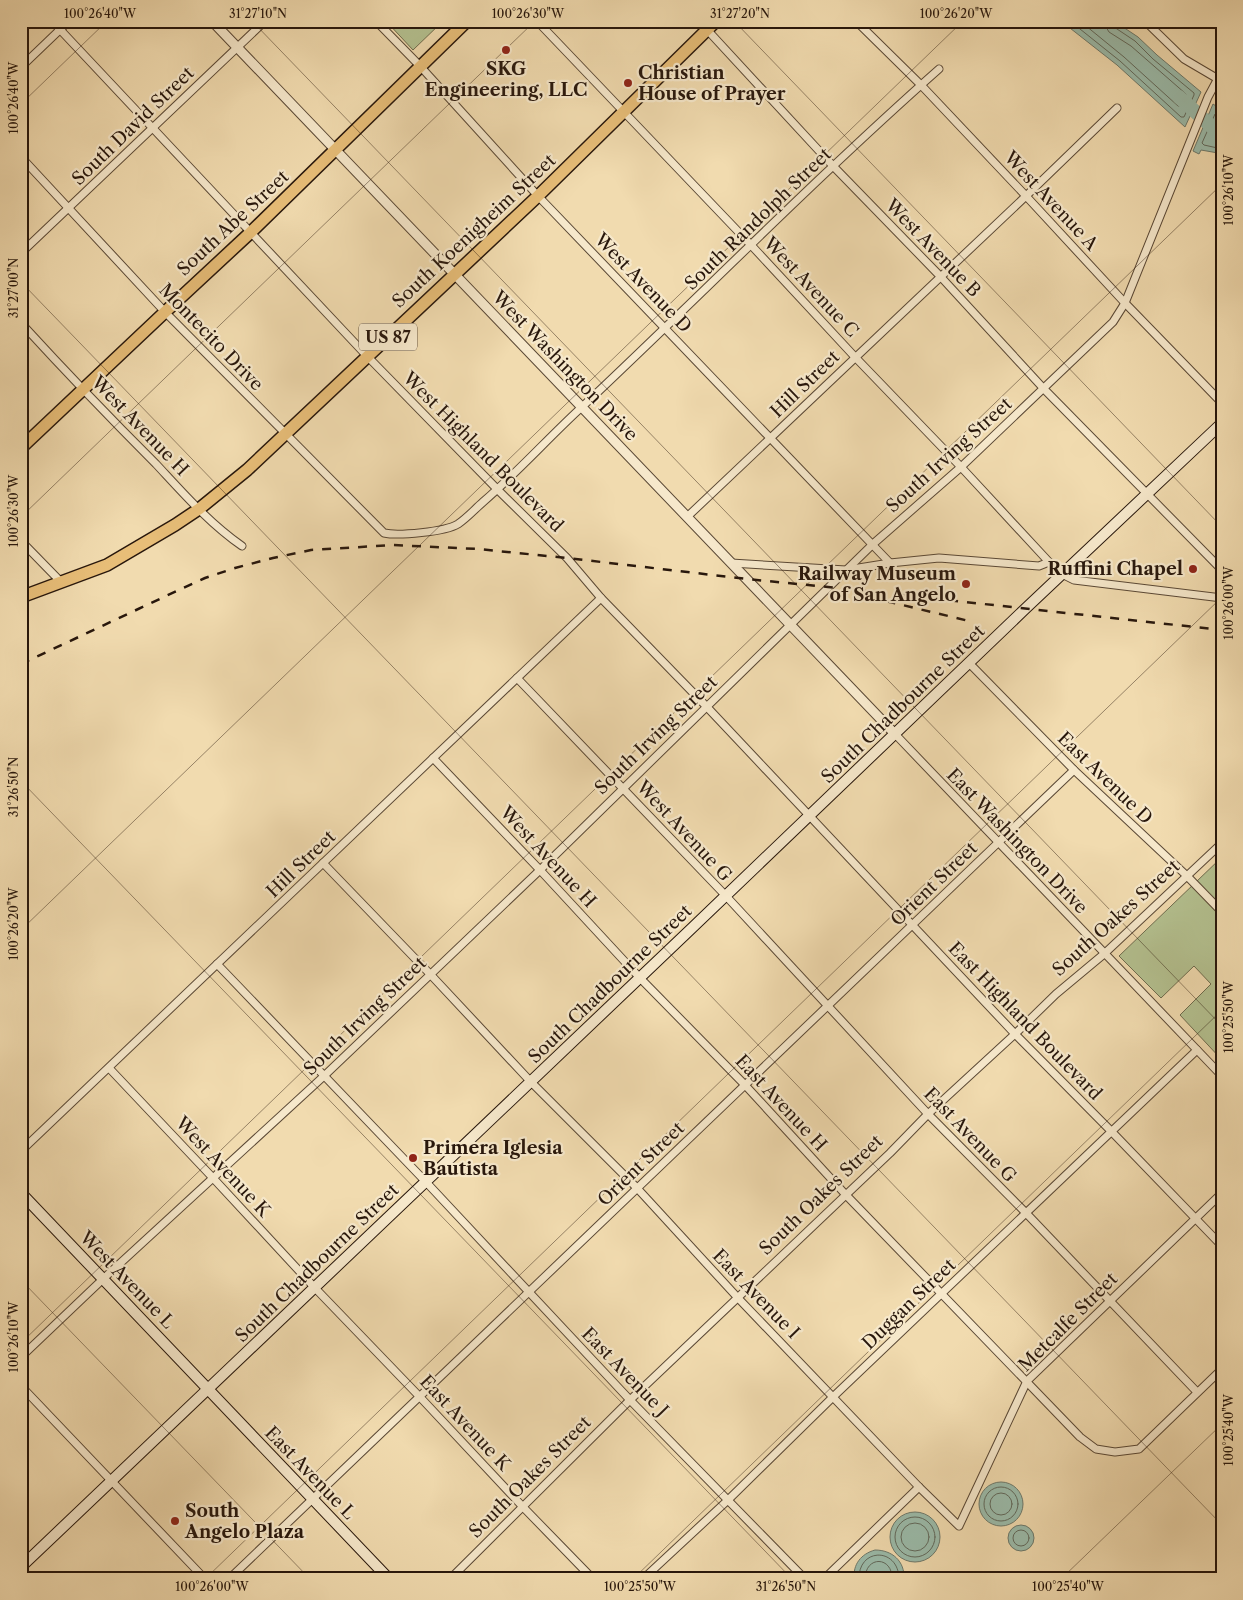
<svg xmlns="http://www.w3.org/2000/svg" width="1243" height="1600" font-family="'Libre Caslon Text',serif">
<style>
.green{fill:#b4c190;stroke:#6e6c4e}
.water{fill:#9bbbaa;stroke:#6d796b}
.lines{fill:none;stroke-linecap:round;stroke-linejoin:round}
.shore{stroke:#62695b;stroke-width:1}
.river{stroke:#9bbbaa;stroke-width:14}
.minor-casing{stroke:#5a4835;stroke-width:9}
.tertiary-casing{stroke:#5a4835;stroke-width:11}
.secondary-casing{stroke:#28170c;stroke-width:12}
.primary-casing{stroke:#28170c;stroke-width:14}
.minor{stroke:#f6e8cb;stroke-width:7}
.tertiary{stroke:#f6e8cb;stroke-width:9}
.secondary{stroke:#f6e8cb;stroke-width:10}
.primary{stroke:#e8be78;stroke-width:11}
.rail{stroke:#28170c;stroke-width:2.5;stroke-dasharray:9 9;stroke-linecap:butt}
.ticks{fill:none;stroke:#28170c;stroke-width:1;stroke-opacity:0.45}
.poi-dot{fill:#8f2418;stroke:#f6e8cb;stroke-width:2}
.labels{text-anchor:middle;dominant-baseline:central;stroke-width:4.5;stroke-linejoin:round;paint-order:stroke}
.shield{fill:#f6e8cb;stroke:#665645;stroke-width:1}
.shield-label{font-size:16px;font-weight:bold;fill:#28170c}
.poi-label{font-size:18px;font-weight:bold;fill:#28170c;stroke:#f6e8cb;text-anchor:start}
.street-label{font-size:18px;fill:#28170c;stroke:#f6e8cb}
.neatline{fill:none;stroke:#28170c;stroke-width:2}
.ticks-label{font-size:12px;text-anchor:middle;fill:#28170c}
</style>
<rect width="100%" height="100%" fill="#f1dbaf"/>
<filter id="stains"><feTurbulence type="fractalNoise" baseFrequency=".004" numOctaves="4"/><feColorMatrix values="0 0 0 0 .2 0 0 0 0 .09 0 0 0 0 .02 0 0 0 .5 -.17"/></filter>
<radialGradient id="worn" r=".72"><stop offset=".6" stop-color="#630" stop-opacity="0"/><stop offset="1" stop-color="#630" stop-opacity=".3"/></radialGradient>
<g class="green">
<polygon points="386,21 443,21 413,50"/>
<polygon points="1222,857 1222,1060 1180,1015 1211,984 1194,966 1161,998 1119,956"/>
</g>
<g class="water">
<polygon points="1061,21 1114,21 1138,37 1157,55 1201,92 1185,127 1117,65"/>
<polygon points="1213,104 1222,110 1222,155 1218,153 1201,150 1199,154 1193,151"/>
<circle cx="1001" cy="1504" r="22"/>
<circle cx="915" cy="1537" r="25"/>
<circle cx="1021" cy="1538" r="13"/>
<path d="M875 1550C892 1550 905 1561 904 1579H854C853 1564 861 1554 875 1550Z"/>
</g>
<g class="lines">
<g class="shore">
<polyline points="1070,21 1120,61 1181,117 1184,117 1194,95 1194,93 1153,59 1135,41 1114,27 1112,21"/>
<polyline points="1080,21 1124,57 1178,106 1182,106 1186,97 1186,94 1131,46 1109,32 1106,27 1105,21"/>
<polyline points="1222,114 1215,114 1202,143 1204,145 1222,149"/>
<circle cx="1001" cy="1504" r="17"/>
<circle cx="1001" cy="1504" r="11"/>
<circle cx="915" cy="1537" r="20"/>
<circle cx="915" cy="1537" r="14"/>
<circle cx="1021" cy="1538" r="8"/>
<path d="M859 1579C858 1547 899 1547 899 1579"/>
<path d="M865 1579C865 1555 893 1556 892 1579"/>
</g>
<polyline class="river" points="1179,97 1222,136"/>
<defs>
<g id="minor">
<polyline points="52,21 367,356 498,490 567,558 601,598 706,706 1015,1034 1112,1132 1222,1246"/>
<polyline points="376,21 420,66 538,196 890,563"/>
<polyline points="537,21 751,245 855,357 961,467 1049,562 1062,574 1074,580 1222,598"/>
<polyline points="699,21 834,167 940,276 1044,389 1222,570"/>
<polyline points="856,21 921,85 1026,196 1125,303 1222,403"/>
<polyline points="1145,21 1184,59 1218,79"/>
<polyline points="21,67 69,21"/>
<path d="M21 157 165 312 384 533C398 536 445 532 458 524 467 518 475 509 483 502 519 471 550 436 584 405 703 293 817 177 939 69"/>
<polyline points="21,253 265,21"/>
<path d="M21 323C65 371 110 418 156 464 183 493 209 523 242 546"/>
<polyline points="687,517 1026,196 1117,108"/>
<polyline points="21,541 61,582"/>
<polyline points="731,563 846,570 890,563 939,558 1039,566 1049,562"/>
<polyline points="969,663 1074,770 1187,876 1222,912"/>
<polyline points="517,678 726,896 928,1114 1026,1213 1197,1392"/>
<polyline points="895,734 1222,1076"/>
<polyline points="433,758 540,870 640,978 745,1085 846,1195 1080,1437 1096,1449 1115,1452 1139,1449 1222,1369"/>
<polyline points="323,863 430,974 531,1082 637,1188 738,1298 919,1487 959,1526 1027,1381 1222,1193"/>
<polyline points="217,964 426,1182 630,1400 805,1579"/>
<polyline points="109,1068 213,1178 315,1288 419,1396 523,1507 593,1579"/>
<polyline points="21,1151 601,598"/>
<polyline points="21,1357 103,1279 324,1076 540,870 873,544 961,467 1113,322 1125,303 1208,97 1222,71"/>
<polyline points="21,1386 205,1579"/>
<polyline points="229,1579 1074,770"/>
<polyline points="450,1579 630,1400 890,1153 928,1114 1015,1034 1056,994 1104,954 1222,843"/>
<polyline points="643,1579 728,1500 834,1396 1197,1050"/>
<polyline points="824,1579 919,1487"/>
</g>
<polyline id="tertiary" points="212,21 895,734"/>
<g id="secondary">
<polyline points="21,1193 389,1579"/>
<polyline points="21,1567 692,928 1025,609 1222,423"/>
<polyline points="21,1578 22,1579"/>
</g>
<g id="primary">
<polyline points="21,448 165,312 250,233 467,21"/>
<polyline points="21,597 107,565 175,525 199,509 247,470 538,196 716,21"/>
</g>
</defs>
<use href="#minor" class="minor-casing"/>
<use href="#tertiary" class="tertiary-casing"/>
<use href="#secondary" class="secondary-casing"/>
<use href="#primary" class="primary-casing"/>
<use href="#minor" class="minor"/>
<use href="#tertiary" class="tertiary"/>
<use href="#secondary" class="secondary"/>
<use href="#primary" class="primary"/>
<g class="rail">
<polyline points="869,597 969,621"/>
<polyline points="21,664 166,596 205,578 235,568 273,558 311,550 393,545 478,549 567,558 747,579 828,587 1222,630"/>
</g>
</g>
<path class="ticks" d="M252 21 1222 1026M734 21 1222 527M1216 21 1222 28M21 104 107 21M21 282 1222 1525M21 517 535 21M21 781 792 1579M21 930 963 21M21 1280 310 1579M21 1343 1222 184M205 1579 1222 597M633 1579 1222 1010M1061 1579 1222 1424"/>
<g class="poi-dot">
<circle cx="506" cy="50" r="5"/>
<circle cx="628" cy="83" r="5"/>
<circle cx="1193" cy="569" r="5"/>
<circle cx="966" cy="584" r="5"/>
<circle cx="413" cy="1158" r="5"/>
<circle cx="175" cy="1521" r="5"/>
</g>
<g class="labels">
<rect class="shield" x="359" y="323.5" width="58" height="27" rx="4"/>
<g class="shield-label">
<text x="388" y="337">US 87</text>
</g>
<g class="poi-label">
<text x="506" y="69" text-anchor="middle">SKG<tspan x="506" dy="21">Engineering, LLC</tspan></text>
<text x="638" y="73">Christian<tspan x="638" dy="21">House of Prayer</tspan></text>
<text x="1183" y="569" text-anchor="end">Ruffini Chapel</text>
<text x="956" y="574" text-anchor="end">Railway Museum<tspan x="956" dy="21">of San Angelo</tspan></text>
<text x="423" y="1148">Primera Iglesia<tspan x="423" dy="21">Bautista</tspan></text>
<text x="185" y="1511">South<tspan x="185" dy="21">Angelo Plaza</tspan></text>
</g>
<g class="street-label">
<text transform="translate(133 126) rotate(-44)">South David Street</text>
<text transform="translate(1051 201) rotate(47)">West Avenue A</text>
<text transform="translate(758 219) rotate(-44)">South Randolph Street</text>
<text transform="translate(233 223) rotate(-43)">South Abe Street</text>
<text transform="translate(474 231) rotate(-43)">South Koenigheim Street</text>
<text transform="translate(933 248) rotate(46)">West Avenue B</text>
<text transform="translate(643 283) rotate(46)">West Avenue D</text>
<text transform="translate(811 287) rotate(47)">West Avenue C</text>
<text transform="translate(211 337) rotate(46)">Montecito Drive</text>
<text transform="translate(565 366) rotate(46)">West Washington Drive</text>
<text transform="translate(805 384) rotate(-44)">Hill Street</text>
<text transform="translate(140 426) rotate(46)">West Avenue H</text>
<text transform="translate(483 452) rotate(45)">West Highland Boulevard</text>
<text transform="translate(949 455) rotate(-42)">South Irving Street</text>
<text transform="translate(903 704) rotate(-44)">South Chadbourne Street</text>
<text transform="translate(656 735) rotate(-44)">South Irving Street</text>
<text transform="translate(1105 778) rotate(44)">East Avenue D</text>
<text transform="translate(684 831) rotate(47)">West Avenue G</text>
<text transform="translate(1017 841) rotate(46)">East Washington Drive</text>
<text transform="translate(548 857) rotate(47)">West Avenue H</text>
<text transform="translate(301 864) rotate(-44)">Hill Street</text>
<text transform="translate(934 884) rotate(-44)">Orient Street</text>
<text transform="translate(1116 918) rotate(-42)">South Oakes Street</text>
<text transform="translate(610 984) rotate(-44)">South Chadbourne Street</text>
<text transform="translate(365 1016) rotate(-44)">South Irving Street</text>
<text transform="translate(1025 1021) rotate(46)">East Highland Boulevard</text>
<text transform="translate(781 1103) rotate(47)">East Avenue H</text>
<text transform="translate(970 1135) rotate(46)">East Avenue G</text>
<text transform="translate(641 1164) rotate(-44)">Orient Street</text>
<text transform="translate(223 1167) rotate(47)">West Avenue K</text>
<text transform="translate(821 1195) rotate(-44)">South Oakes Street</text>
<text transform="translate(317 1263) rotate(-44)">South Chadbourne Street</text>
<text transform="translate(127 1280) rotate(46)">West Avenue L</text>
<text transform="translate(756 1294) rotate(46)">East Avenue I</text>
<text transform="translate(909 1304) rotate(-44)">Duggan Street</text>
<text transform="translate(1068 1322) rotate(-45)">Metcalfe Street</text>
<text transform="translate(625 1372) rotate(46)">East Avenue J</text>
<text transform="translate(465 1423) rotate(47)">East Avenue K</text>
<text transform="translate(310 1473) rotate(46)">East Avenue L</text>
<text transform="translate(530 1477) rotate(-45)">South Oakes Street</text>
</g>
</g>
<rect width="1243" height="1600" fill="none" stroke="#f1dbaf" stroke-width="55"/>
<rect x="28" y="28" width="1188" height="1544" class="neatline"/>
<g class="ticks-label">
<text x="100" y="18">100°26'40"W</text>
<text x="258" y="18">31°27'10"N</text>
<text x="528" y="18">100°26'30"W</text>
<text x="740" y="18">31°27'20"N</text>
<text x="956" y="18">100°26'20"W</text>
<text transform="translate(14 98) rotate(-90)" y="4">100°26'40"W</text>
<text transform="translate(1229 190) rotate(-90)" y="4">100°26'10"W</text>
<text transform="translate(14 288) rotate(-90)" y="4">31°27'00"N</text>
<text transform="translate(14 511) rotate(-90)" y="4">100°26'30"W</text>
<text transform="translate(1229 603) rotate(-90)" y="4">100°26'00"W</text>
<text transform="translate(14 787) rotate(-90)" y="4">31°26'50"N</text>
<text transform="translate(14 924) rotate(-90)" y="4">100°26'20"W</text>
<text transform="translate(1229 1017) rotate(-90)" y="4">100°25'50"W</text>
<text transform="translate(14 1337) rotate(-90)" y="4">100°26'10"W</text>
<text transform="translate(1229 1430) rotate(-90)" y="4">100°25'40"W</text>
<text x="212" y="1591">100°26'00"W</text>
<text x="640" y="1591">100°25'50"W</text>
<text x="786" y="1591">31°26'50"N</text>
<text x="1068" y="1591">100°25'40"W</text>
</g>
<rect width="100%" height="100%" filter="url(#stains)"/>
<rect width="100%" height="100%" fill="url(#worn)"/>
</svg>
